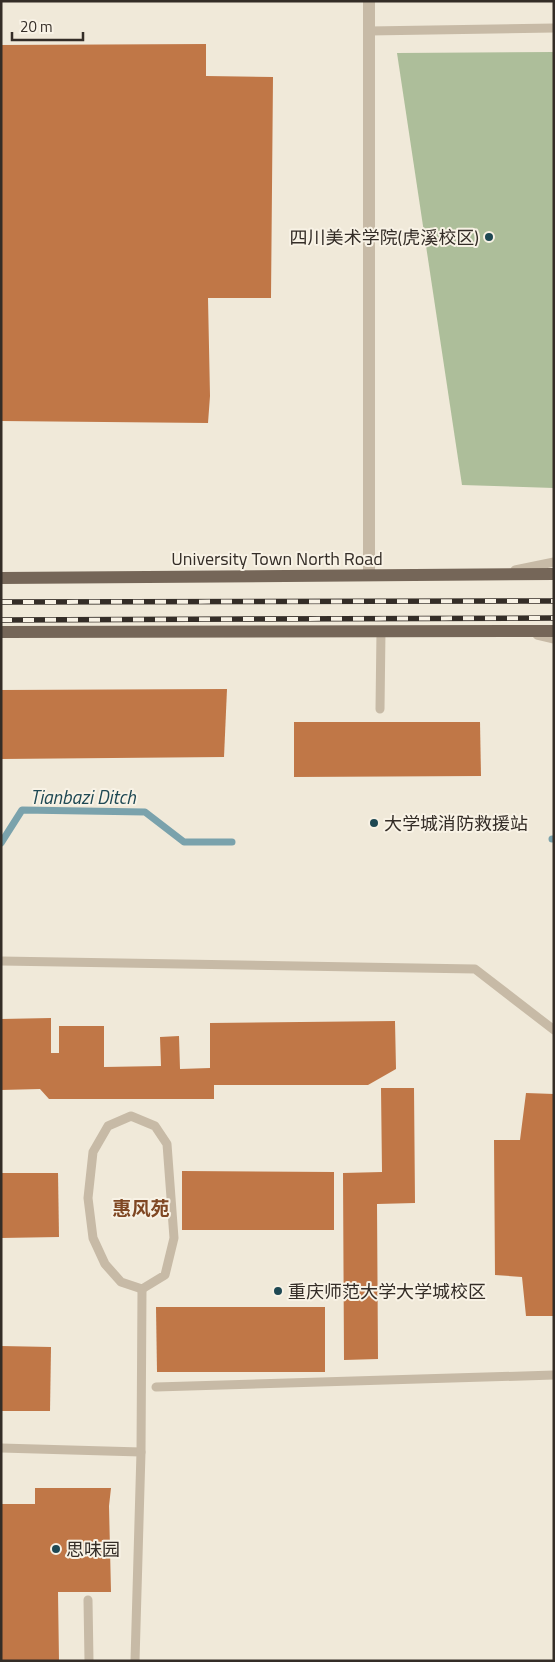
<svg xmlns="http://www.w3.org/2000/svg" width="555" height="1662" font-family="'Titillium Web','Noto Sans SC',sans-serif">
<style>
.green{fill:#adbe9a}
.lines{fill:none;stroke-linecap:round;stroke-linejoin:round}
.stream{stroke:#7aa2ac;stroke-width:7}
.building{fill:#c07747}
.service{stroke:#c7baa6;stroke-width:9}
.minor{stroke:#c7baa6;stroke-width:12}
.primary{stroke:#756658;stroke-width:12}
.rail-casing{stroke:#342d27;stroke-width:5.5}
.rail{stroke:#f8f2e5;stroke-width:4;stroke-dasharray:11;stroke-linecap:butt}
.poi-dot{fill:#1e4853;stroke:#f8f2e5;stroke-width:2}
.labels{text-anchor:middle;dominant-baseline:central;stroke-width:4;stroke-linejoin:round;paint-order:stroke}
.poi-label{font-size:18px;fill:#342d27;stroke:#f8f2e5;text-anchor:start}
.street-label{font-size:18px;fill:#342d27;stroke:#f8f2e5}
.water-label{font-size:19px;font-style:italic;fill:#1e4853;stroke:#f8f2e5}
.neighbourhood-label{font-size:19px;font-weight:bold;fill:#7f4723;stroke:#f8f2e5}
</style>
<rect width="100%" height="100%" fill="#f0e9d9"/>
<polygon class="green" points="554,52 554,488 462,485 397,53"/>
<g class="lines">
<g class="stream">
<polyline points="552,839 554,839"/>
<polyline points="1,843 22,810 145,812 184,842 232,842"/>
</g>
</g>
<g class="building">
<polygon points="206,44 206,76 273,77 271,298 208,298 210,396 208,423 1,421 1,45"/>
<polygon points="227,689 224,757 1,759 1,690"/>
<polygon points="294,722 480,722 481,776 294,777"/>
<polygon points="51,1018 51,1053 59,1053 59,1026 104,1026 104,1067 161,1066 160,1037 179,1036 180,1069 210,1068 210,1023 395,1021 396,1069 368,1085 214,1085 214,1099 49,1099 40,1089 1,1090 1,1019"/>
<polygon points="381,1088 414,1088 415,1203 377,1204 378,1359 344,1360 343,1173 382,1172"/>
<polygon points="526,1093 554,1094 554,1316 526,1316 522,1277 495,1275 494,1140 520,1140"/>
<polygon points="182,1171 334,1172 334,1230 182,1230"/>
<polygon points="1,1173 58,1173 59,1237 1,1238"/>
<polygon points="156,1307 325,1307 325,1372 157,1372"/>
<polygon points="1,1346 51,1347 50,1411 1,1411"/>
<polygon points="35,1488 111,1488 109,1506 111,1592 58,1592 59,1661 1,1661 1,1504 35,1504"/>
</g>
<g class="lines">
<g class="service">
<polyline points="369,31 554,28"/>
<polyline points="515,570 554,562"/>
<polyline points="537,635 554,639"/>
<polyline points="380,709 381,631"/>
<polyline points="1,961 475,969 554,1030"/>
<polygon points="131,1116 155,1126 167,1144 174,1238 165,1275 142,1289 121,1282 105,1264 93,1238 88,1198 93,1152 108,1126"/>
<polyline points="156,1387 554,1375"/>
<polyline points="1,1448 141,1452"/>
<polyline points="88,1600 89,1661"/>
<polyline points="135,1661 141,1452 142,1289"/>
</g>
<polyline class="minor" points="369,1 369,575"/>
<g class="primary">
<polyline points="1,578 554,574"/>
<polyline points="1,632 554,631"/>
</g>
<defs>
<g id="rail">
<polyline points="1,602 554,601"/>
<polyline points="1,620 554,618"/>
</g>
</defs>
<use href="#rail" class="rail-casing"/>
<use href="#rail" class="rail"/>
</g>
<g class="poi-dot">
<circle cx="489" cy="237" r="5"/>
<circle cx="374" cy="823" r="5"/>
<circle cx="278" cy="1291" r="5"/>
<circle cx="56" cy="1549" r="5"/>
</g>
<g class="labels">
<g class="poi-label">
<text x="479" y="237" text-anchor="end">四川美术学院(虎溪校区)</text>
<text x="384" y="823">大学城消防救援站</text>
<text x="288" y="1291">重庆师范大学大学城校区</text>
<text x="66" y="1549">思味园</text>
</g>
<g class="street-label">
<text x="277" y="558">University Town North Road</text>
</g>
<g class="water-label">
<text x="83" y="796">Tianbazi Ditch</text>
</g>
<g class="neighbourhood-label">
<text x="141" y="1207">惠风苑</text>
</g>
</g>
<rect width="555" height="1662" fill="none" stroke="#342d27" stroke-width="5"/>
<path d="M12 32v8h71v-8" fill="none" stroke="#342d27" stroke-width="2.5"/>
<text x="20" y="32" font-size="15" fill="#342d27" stroke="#f8f2e5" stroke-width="4" paint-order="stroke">20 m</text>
</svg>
